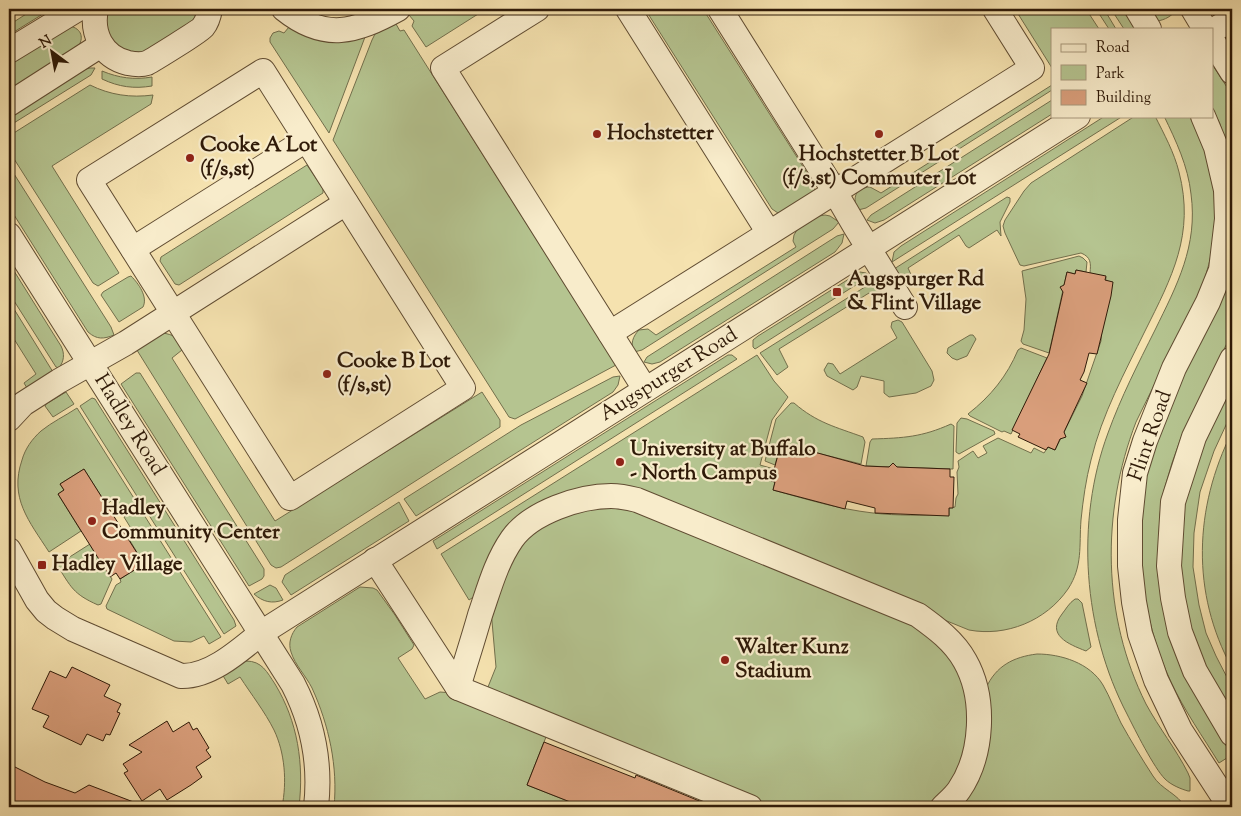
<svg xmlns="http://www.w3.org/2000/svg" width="1241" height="816" font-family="'Sorts Mill Goudy',serif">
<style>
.green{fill:#b5c490;stroke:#726f4c}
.building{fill:#da9f7c;stroke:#2f1a08}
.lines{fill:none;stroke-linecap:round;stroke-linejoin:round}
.minor-casing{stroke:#604c32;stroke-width:26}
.minor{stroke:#f8eccb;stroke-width:24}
.poi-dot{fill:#8f2418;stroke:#f8eccb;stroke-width:2}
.labels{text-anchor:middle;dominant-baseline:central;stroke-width:4.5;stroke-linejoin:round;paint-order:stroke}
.poi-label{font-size:21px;font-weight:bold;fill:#2f1a08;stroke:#f8eccb;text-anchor:start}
.street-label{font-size:21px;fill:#2f1a08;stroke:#f8eccb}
</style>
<rect width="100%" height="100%" fill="#f5e2af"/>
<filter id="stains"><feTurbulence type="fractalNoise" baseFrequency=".004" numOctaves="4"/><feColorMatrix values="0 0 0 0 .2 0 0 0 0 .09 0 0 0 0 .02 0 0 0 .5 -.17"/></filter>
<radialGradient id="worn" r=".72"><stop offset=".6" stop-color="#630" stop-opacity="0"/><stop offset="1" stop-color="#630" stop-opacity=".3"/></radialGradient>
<g class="green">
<polygon points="34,9 51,9 9,35 9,25"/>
<path d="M108 9H199L193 22 143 52C118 55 100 33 108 9Z"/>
<polygon points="419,9 486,9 426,47 412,26 414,21 409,15"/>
<polygon points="645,9 703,9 814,184 815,191 781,214 778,213 772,209"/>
<polygon points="1015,9 1086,9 1099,29 1052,29 1052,68"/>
<polygon points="1096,9 1104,9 1116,29 1109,29"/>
<polygon points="1111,9 1123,9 1135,29 1124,29"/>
<path d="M1149 9H1177C1172 16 1165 20 1157 21Z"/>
<polygon points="396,24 400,31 404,30 616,365 515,419 509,417 333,140 372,40 375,34"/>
<path d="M70 26C82 29 84 38 78 47L9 91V62Z"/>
<path d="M289 27C313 40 339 42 365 37L329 133 270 42V38L273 33 279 31 284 33Z"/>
<polygon points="1212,64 1232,95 1232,164 1220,124 1212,108"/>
<polygon points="90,68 95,68 91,75 9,126 9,116 82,70"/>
<path d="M102 71C119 78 134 80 152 77V86C134 89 119 87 102 79Z"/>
<path d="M90 85C110 95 131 98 153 95L151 104 52 166 119 273 98 286 93 283 9 151V136Z"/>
<path d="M1052 85V90L866 208 858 210C852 198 855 188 870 187L881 193Z"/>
<polygon points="1052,100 1052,114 884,220 875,223 867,220 871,215"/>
<polygon points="1105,116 1123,116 892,262 894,252 901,246"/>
<path d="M1135 116H1155C1164 134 1174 152 1179 172 1195 234 1172 277 1145 331 1125 372 1102 414 1091 460 1086 479 1083 500 1081 520 1079 546 1083 566 1068 589 1046 621 1006 637 969 630L645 498 557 500 475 596 469 600 441 554 757 355 774 381 788 397 772 420 760 465 774 469 771 481 775 482 773 490C806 499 838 509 873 513 897 516 923 515 949 515V508L955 507 956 498 958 494 957 472 959 467 958 461 973 451 978 458 987 453 983 446 998 438 1031 453 1034 448 1044 453 1048 447 1055 450 1082 396 1101 341 1106 277 1090 273C1091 263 1091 257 1081 253L1024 266 1020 265 1005 233 1003 226 1005 220 1024 191 1031 183Z"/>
<path d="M1164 116H1190C1200 132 1205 149 1209 167 1211 175 1214 184 1215 193 1219 225 1212 257 1202 287L1136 422C1101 513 1102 616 1146 704 1159 728 1176 749 1188 773L1190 778V791H1188C1181 789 1171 785 1165 779 1154 768 1135 730 1127 714 1083 630 1075 522 1108 433 1121 397 1138 364 1155 330 1177 285 1198 246 1191 194 1188 166 1176 141 1164 116Z"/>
<polygon points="307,165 323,189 323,193 179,285 175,284 160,261 161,257"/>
<path d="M9 166 111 327 114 335C104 339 97 340 88 332L9 207Z"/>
<path d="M1007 197 1010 198V202L1000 222 1001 236 997 230 969 248 966 246 959 235 908 268 914 281 913 284C902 286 899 277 894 269Z"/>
<path d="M825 215 830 216 839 222 833 229 642 350 634 352C630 344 633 336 639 330L648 329 656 335 796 247 793 241 794 235 797 230 819 216Z"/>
<polygon points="844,234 842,243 835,252 660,362 652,364 644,362 647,357 837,236"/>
<polygon points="1079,256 1083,258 1087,262 1086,272 1076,270 1075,274 1067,272 1049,353 1023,344 1021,341 1024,330 1026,299 1022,271"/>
<path d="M1232 260V333L1182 435 1172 463 1164 490 1160 514 1158 554V576L1188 682 1228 749 1230 756 1219 763C1203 737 1184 710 1171 682 1140 616 1132 534 1149 463 1158 427 1173 394 1188 360 1203 327 1217 293 1232 260Z"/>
<path d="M9 263 61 346C65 354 64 361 59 368L56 367 9 293Z"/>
<polygon points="860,272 866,273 870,276 755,349 753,347 753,340 758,336"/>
<path d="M131 276C139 284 148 297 143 307L119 322 101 295 103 292 128 277Z"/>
<polygon points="876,280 885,297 882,303 877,304 869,293 779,349 788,367 777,375 760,353"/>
<polygon points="9,301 53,372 27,388 24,383 36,374 9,331"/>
<polygon points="898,320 902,322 932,371 934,380 931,386 916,393 889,397 884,393 884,381 861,376 857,387 853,390 827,376 824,370 828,363 833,364 840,374 897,338 891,327 892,322"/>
<path d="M162 333C173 334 182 339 182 350L172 358 275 521 482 392 500 420V427L281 567 276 568 271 565 135 347Z"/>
<polygon points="970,335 973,335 976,339 967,356 957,360 952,358 947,353 948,348"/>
<path d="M1021 348 1047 358 1011 434 1004 431 1002 432 970 416 968 414C991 396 1007 376 1018 350Z"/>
<polygon points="728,355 732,355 737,359 437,549 433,541"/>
<polygon points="136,373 140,373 264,569 264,576 262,579 249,586 121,384"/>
<polygon points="620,376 618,385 613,392 416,516 404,499 521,425 613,377"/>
<polygon points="1232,383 1232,412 1214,451 1200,492 1194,533 1193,567 1199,605 1206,633 1216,656 1232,687 1232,713 1209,675 1195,642 1186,608 1180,560 1185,499 1201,447"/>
<polygon points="66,392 74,404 53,417 45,406 46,404"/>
<polygon points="92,398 95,399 234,620 236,626 224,634 80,406"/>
<path d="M791 403H794C817 423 836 427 863 437L865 442 861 464 785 445 783 452 779 451 775 465 765 461 776 419Z"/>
<path d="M77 408 137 503 121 513 113 500 106 504 84 469 60 484 64 490 58 494 81 531 49 552C29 521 9 498 22 460 25 449 32 439 41 431 52 422 65 416 77 408Z"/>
<polygon points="961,418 967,419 994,431 995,434 959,454 956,452 957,423"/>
<path d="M951 424 954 426 953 469 866 466 870 442 872 439C904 438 922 437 951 424Z"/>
<path d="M1232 432V668C1191 593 1194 508 1232 432Z"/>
<polygon points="399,502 409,521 291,595 282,582 285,575"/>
<polygon points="622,505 900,616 943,645 968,692 968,753 935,807 770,807 486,692 496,667 491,610 514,548 556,514"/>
<polygon points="139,507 221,637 209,644 204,636 191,642 174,641 107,609 106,606 116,585 121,582 120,579 144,564 126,534 132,530 124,517"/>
<path d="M90 544 112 579 101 604 98 605C73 594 71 587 57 565Z"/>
<path d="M270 585 276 588 283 600C272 604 263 602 254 594Z"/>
<path d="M360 587 373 588 377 590 395 615 414 645 412 649 398 658 425 699 440 692 453 693 506 715 513 723 546 737 527 785 583 807H334C338 767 329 725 312 688 306 676 295 665 291 652 288 643 291 634 297 627Z"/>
<path d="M1075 599H1078L1082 603 1091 647 1086 651C1068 644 1046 635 1062 614 1066 609 1069 603 1075 599Z"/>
<path d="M1037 654C1061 654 1090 663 1103 685 1110 697 1115 711 1121 723 1131 741 1142 759 1153 776 1161 789 1178 794 1185 807H952L986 688C996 666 1013 657 1037 654Z"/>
<path d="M246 661C262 661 267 672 275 684 298 722 304 764 299 807H282C287 782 285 753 274 730 265 712 251 694 240 677L228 684 222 674Z"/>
</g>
<g class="building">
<polygon points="1076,270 1106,276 1105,280 1113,282 1111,296 1097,354 1089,353 1084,372 1080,380 1087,383 1064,432 1066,437 1060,439 1055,450 1048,447 1046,450 1018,437 1020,434 1012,430 1049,354 1063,292 1060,287 1064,285 1067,272 1075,274"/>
<polygon points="785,444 865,466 889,467 893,463 897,467 950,469 950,477 954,477 953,508 949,508 949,516 875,513 875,508 847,501 845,509 773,490 775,482 771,481 779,451 783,452"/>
<polygon points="84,469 144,564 120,579 116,573 110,577 58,494 64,490 60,484"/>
<polygon points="72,667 110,685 104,696 121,704 117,712 120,713 110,735 106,734 103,741 87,734 81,745 43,727 49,716 32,709 50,671 66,678"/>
<polygon points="167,721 173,732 189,722 193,730 197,728 209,748 206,750 211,757 196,767 202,777 191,785 167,800 160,789 142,801 124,773 128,771 123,764 142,752 129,745"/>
<polygon points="544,742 635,778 636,775 714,807 583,807 527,785"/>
<polygon points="9,764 45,782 75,793 89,785 144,806 144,807 9,807"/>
</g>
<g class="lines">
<defs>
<g id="minor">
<path d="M96 9C91 33 102 57 128 63 133 64 141 65 147 63 153 60 200 31 203 27 207 22 209 15 210 9"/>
<path d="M284 9C325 42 356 32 398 9"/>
<polyline points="537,9 443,68 645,389"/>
<polyline points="628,9 769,233"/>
<polyline points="720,9 835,192 856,228 905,307"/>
<polyline points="1137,9 1149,29"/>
<polyline points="1193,9 1205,29"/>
<polyline points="1212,31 1232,19"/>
<polyline points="1212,40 1232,72"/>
<polyline points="9,51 78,9"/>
<polygon points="263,71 463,388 290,498 89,180"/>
<polyline points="9,104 101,45"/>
<polyline points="1203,116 1216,147 1226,190 1227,219 1221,270 1208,302 1174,368 1145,441 1135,473 1130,520 1130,566 1134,602 1140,634 1156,680 1180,730 1230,807"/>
<path d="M9 235 293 684C313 723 321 764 316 807"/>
<polyline points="133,249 306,140"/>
<polyline points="610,333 1032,68 995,9"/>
<polyline points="1232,359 1194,437 1173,502 1169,566 1173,598 1180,632 1195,671 1232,734"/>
<polyline points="9,419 23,404 59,381 126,343 346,203"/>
<path d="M9 550 37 600 46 611 55 618 73 629 181 676C210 677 239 651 261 633L1078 116"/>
<polyline points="375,560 458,688 750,807"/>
<path d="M458 688C465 664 473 640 480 615 489 589 496 562 512 539 531 512 580 496 611 496 619 496 629 498 637 500L918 615C936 628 954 641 965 661 986 698 983 755 959 790 955 796 948 802 943 807"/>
</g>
</defs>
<use href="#minor" class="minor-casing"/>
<use href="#minor" class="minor"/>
</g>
<g class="poi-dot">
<circle cx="597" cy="134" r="5"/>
<circle cx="879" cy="134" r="5"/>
<circle cx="190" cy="158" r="5"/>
<rect x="832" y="287" width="10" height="10" rx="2.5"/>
<circle cx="327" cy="374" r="5"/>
<circle cx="620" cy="462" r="5"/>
<circle cx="92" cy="521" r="5"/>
<rect x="37" y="560" width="10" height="10" rx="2.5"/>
<circle cx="725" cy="660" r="5"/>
</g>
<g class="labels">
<g class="poi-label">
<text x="607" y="134">Hochstetter</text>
<text x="200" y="146">Cooke A Lot<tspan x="200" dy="24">(f/s,st)</tspan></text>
<text x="879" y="155" text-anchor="middle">Hochstetter B Lot<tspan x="879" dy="24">(f/s,st) Commuter Lot</tspan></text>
<text x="847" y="280">Augspurger Rd<tspan x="847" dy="24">&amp; Flint Village</tspan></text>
<text x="337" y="362">Cooke B Lot<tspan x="337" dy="24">(f/s,st)</tspan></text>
<text x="630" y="450">University at Buffalo<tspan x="630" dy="24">- North Campus</tspan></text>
<text x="102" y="509">Hadley<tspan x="102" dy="24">Community Center</tspan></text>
<text x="52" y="565">Hadley Village</text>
<text x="735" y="648">Walter Kunz<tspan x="735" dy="24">Stadium</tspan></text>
</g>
<g class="street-label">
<text transform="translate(669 375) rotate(-32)">Augspurger Road</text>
<text transform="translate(129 425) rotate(58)">Hadley Road</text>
<text transform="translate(1151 436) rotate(-71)">Flint Road</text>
</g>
</g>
<rect width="1241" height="816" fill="none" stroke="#f5e2af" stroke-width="30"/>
<rect x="10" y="10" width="1221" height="796" fill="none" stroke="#2f1a08" stroke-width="2.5"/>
<rect x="15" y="15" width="1211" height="786" fill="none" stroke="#2f1a08"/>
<rect x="1051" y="28" width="162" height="90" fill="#f8eccb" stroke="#a8987d"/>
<rect x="1061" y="44" width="25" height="8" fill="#f8eccb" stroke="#a8987d"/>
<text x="1096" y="52" font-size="15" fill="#2f1a08">Road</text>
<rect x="1061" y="65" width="25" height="15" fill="#b5c490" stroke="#a8987d"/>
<text x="1096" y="78" font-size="15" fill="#2f1a08">Park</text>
<rect x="1061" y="90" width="25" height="15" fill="#da9f7c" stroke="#a8987d"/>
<text x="1096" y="102" font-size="15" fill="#2f1a08">Building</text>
<g transform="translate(52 52) rotate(328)" stroke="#f8eccb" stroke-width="4" paint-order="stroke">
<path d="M0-4L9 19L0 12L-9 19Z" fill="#2f1a08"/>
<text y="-8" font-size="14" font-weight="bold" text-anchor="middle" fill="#2f1a08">N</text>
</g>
<rect width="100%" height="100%" filter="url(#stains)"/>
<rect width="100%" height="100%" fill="url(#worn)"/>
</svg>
